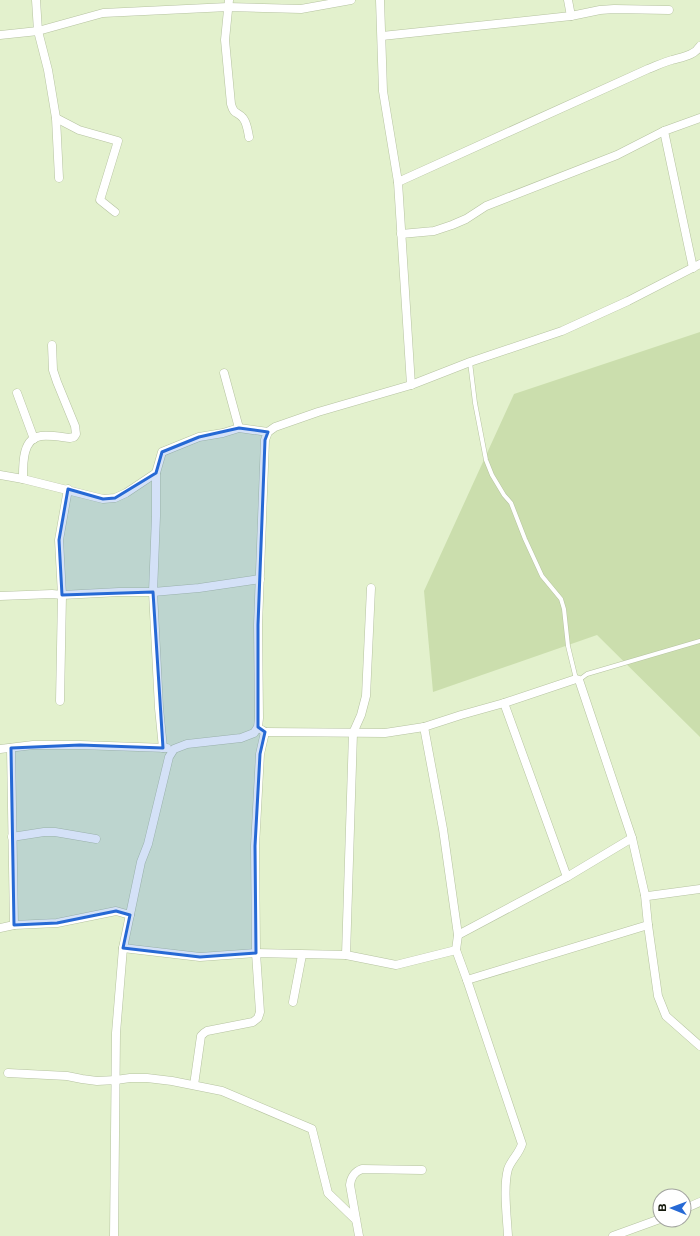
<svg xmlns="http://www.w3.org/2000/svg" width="700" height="1236" font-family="Montserrat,sans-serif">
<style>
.green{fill:#cbdead}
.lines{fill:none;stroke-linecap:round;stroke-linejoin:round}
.lane-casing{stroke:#b6c3a1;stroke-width:5}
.street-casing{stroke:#b6c3a1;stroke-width:9}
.lane{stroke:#fff;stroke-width:4}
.street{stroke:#fff;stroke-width:8}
.marked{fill:#2669d5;fill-opacity:0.2;stroke:#2669d5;stroke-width:3;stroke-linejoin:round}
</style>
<rect width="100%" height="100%" fill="#e3f1cd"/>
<polygon class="green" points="700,332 700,737 597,635 433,692 424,591 514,394"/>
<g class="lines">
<defs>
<g id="lane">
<polyline points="470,362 475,403 486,460 492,475 504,495 511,503 525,539 542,576 561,599 564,609 568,646 576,679"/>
<polyline points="579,680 587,674 700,641"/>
</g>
<g id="street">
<polyline points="36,0 38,31 48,70 56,118 59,178"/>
<path d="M229 0 225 40 231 104C234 115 237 111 243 118 247 123 248 131 249 137"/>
<polyline points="380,0 383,91 398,182 411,385"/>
<polyline points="568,0 571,16"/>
<polyline points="0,35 38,31 103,13 228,7 301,9 351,0"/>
<polyline points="382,36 571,16 600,10 614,9 669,10"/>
<polyline points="56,118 79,130 118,141 100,200 115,212"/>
<path d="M398 182 648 69C656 66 664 62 672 60 682 57 694 56 700 46"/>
<polyline points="401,234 434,231 452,225 466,219 486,206 617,155 664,131"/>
<polyline points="693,268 664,131 700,118"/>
<polyline points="224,373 239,428"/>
<polyline points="17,393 34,439"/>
<polyline points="156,473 156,516 153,592 159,708 163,748"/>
<polyline points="0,475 23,479 103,499 115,498 126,493 156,473 162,452 199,437 223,433 239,428 268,432"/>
<path d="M23 479C23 465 22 438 41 436 51 435 61 437 70 438L74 437 76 434 75 426 57 382 53 370 52 345"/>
<polyline points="0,596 52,594 62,595 119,592 153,592 199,588 260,579"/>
<polyline points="60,701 62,595 59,540 68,489"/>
<polyline points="504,703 567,877"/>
<path d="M424 727 443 829 458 935 456 950 467 980 522 1144C519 1154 511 1160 508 1169 503 1187 507 1217 508 1236"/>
<polyline points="265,732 385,733 424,727 461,715 504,703 576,679 579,680 632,838 645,895 648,896 700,889"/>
<polyline points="11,748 14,925"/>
<polyline points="0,749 33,745 80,745 167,748"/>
<polyline points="12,837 44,832 55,832 96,839"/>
<polyline points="645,895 648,925 658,996 666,1016 700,1046"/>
<polyline points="0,928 14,925 57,923 116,911 130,915"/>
<polyline points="458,935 567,877 632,838"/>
<polyline points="123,948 200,957 256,953 346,955 396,965 456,950"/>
<polyline points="346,955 353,733 361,715 366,696 371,588"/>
<polyline points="467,980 648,925"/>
<polyline points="293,1002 302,955"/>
<polyline points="8,1073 67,1076 82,1079 97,1081 116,1080 130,1078 147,1078 172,1081 222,1091 312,1129 328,1193 356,1220"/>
<polyline points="194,1085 201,1036 204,1033 207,1031 253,1022 258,1018 260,1012 256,953 255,846 260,754 265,732 262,730"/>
<polyline points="684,1209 700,1202"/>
<polyline points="114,1236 116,1033 123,948 141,862 148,844 169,757 174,749 187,744 241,738 254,733 258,727 259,718 258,625 265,440 268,432 275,427 318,412 411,385 470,362 562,331 628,301 700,264"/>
<path d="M359 1236 350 1185C351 1177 354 1172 362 1169L422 1170"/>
<polyline points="613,1236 660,1219"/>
</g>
</defs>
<use href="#lane" class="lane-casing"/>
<use href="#street" class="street-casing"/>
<use href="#lane" class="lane"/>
<use href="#street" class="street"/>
</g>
<path class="marked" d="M239 428 268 432 265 440 258 625V727L265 732 260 754 255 846 256 953 200 957 123 948 130 915 116 911 57 923 14 925 11 748 80 745 163 748 153 592 62 595 59 540 68 489 103 499 115 498 156 473 162 452 199 437Z"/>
<g transform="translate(672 1208) rotate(271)"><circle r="19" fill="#ffffff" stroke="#a2a49f"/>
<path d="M0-3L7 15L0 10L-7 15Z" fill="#2669d5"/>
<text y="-6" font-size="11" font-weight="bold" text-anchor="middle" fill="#161b0e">B</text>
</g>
</svg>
